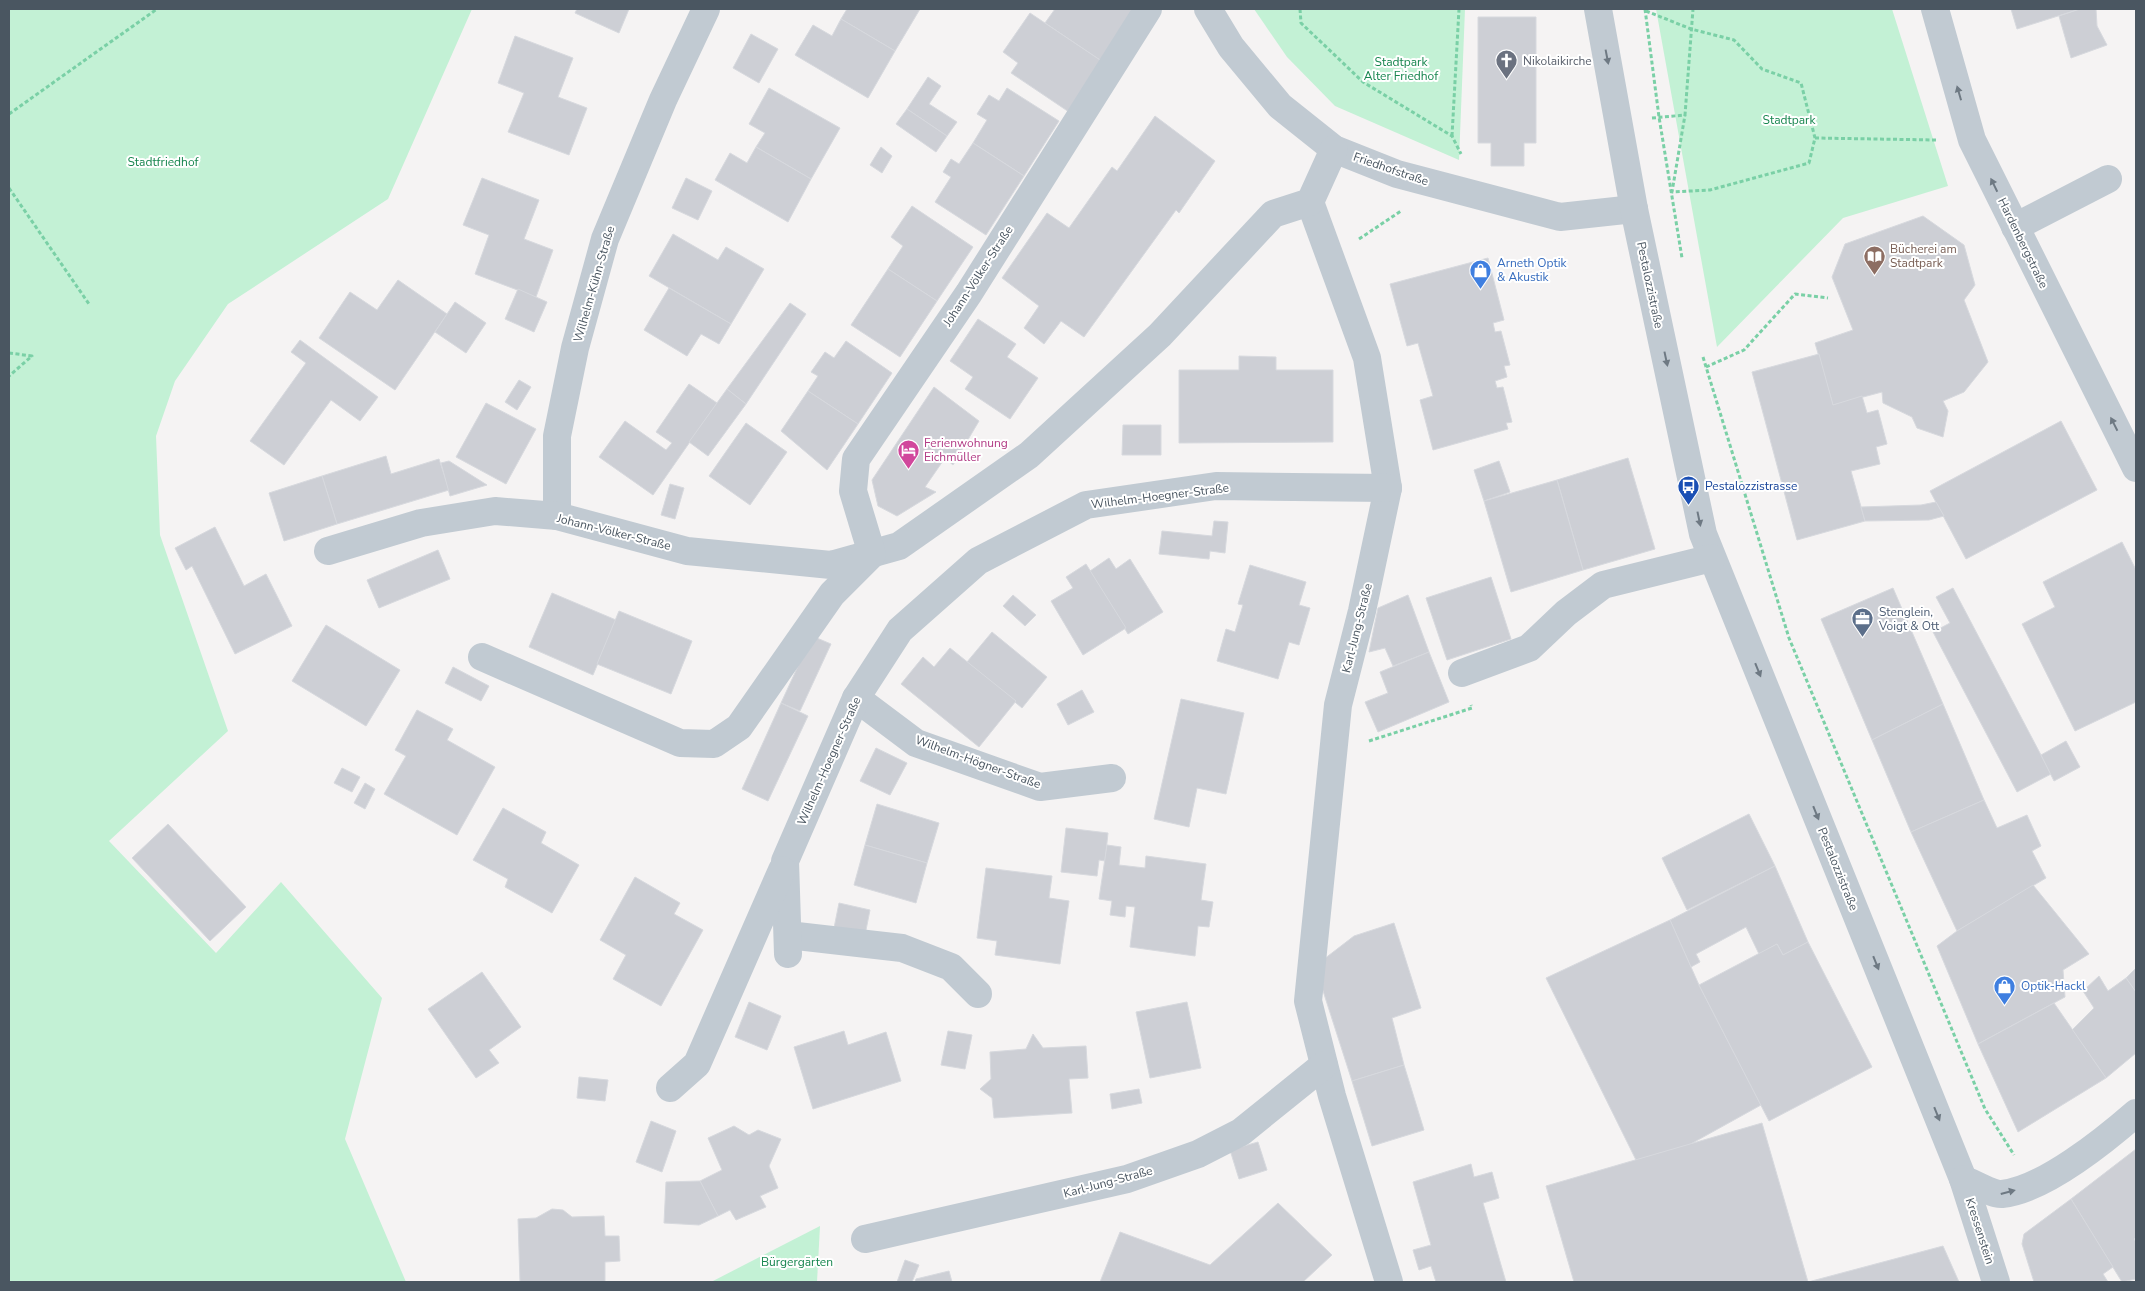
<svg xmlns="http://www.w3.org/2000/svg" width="2145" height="1291" font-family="'Nunito Sans',sans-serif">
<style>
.green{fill:#c3f1d5}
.building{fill:#cdcfd5;stroke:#d7d9de}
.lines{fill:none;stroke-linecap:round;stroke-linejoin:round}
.path{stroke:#7ad0a6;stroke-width:3;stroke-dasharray:4 2.5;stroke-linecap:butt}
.minor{stroke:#c1cad2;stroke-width:28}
.oneway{fill:#6e7983}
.labels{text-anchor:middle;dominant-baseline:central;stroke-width:4;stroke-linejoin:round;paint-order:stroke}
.worship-label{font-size:12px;fill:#5b616d;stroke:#fff;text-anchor:start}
.park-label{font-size:12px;fill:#17864f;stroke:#fff}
.street-label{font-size:12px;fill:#4a5661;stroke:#fff}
.education-label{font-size:12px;fill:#785e54;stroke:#fff;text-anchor:start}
.shop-label{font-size:12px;fill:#366cbe;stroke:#fff;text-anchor:start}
.hotel-label{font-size:12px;fill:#b23c85;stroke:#fff;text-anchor:start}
.transit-label{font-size:12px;fill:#164399;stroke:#fff;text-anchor:start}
.service-label{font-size:12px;fill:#4e5e75;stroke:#fff;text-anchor:start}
</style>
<rect width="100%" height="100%" fill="#f5f3f3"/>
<g class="green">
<polygon points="9,9 472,9 388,199 228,304 175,381 156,436 160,535 228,731 109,841 216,953 281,882 382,998 345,1139 406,1282 9,1282"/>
<polygon points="1254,9 1465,9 1459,160 1335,106 1287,57"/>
<polygon points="1656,9 1892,9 1948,186 1843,218 1717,347"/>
<polygon points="820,1226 817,1282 711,1282"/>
</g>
<g class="building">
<polygon points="577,9 629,9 619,33 575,13"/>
<polygon points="847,9 920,9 895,51 841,19"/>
<polygon points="1055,9 1138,9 1103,62 1045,23"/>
<polygon points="2011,9 2080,9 2017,29"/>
<polygon points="2080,9 2096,9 2097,26 2107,45 2071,58 2059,16"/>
<polygon points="1030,13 1103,62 1069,112 1011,73 1018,63 1003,52"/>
<polygon points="1478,17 1536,17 1536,143 1524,143 1524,166 1491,166 1491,143 1478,143"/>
<polygon points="841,19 895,51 868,98 795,55 813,25 832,36"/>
<polygon points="751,34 778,49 759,83 733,68"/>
<polygon points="515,36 573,58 558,97 587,108 569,155 508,132 524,93 498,83"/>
<polygon points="928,77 941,86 929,104 957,122 947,136 907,109"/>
<polygon points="769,88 840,128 811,179 756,147 765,133 749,124"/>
<polygon points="1007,88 1059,121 1024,176 973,143 987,120 977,114 989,95 999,101"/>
<polygon points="907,109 947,136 936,152 896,124"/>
<polygon points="1155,116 1215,161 1179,213 1176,210 1084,337 1061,321 1044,344 1024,328 1039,306 1002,278 1047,213 1069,228 1112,167 1117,171"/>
<polygon points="973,143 1024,176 986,235 935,202 951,177 943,172 951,159 959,164"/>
<polygon points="756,147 811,179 788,222 715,180 730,153 747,163"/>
<polygon points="881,147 892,156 882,173 870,165"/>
<polygon points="482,178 539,200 524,239 553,250 536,297 475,274 489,235 463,225"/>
<polygon points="686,178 712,191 698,220 672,208"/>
<polygon points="912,206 973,247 937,301 888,269 903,246 891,237"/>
<polygon points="1923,216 1964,245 1975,285 1964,300 1988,362 1964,392 1943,401 1948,411 1943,437 1917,428 1912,417 1883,403 1882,392 1833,405 1815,343 1853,330 1832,277 1845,244"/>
<polygon points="673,234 718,260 726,247 764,269 731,324 649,276"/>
<polygon points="1488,258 1504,320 1493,323 1495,332 1501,331 1510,365 1504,366 1507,377 1495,381 1497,388 1503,387 1512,422 1506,423 1508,429 1433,450 1420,400 1433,396 1418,343 1407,346 1390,284"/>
<polygon points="888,269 937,301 900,357 851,325"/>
<polygon points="398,280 447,314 395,390 319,338 350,292 377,310"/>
<polygon points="669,288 731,324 719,344 701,334 687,356 644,330"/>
<polygon points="518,289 547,302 534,332 505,319"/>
<polygon points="455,302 486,323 466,353 435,332"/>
<polygon points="790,303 806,314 746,404 727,389"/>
<polygon points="978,319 1016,344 1007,357 1038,378 1010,419 965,389 973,377 950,361"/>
<polygon points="300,340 378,397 360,421 331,400 284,465 250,441 306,363 291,352"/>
<polygon points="846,341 892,373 858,424 808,391 818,376 811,372 825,352 834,358"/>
<polygon points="1819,354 1833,405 1862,396 1867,413 1878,410 1887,444 1876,447 1880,464 1851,471 1865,521 1797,540 1752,372"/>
<polygon points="1239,356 1276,357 1276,370 1333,370 1333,442 1179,443 1179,370 1239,370"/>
<polygon points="519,380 531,387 517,410 505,402"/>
<polygon points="689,384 717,403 653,495 599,457 625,421 666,450 672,443 656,432"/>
<polygon points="934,387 979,421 953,465 945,458 925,487 936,492 897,516 878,506 872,480"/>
<polygon points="727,389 746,404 708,456 689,442"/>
<polygon points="808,391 858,424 827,470 781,431"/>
<polygon points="486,403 536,429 506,484 456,457"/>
<polygon points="2061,421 2097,490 1966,559 1930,491"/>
<polygon points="746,423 787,452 750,505 709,476"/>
<polygon points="1123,425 1161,425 1161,455 1122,455"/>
<polygon points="386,456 391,474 439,459 449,490 337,524 322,476"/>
<polygon points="1628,458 1655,549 1583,570 1557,480"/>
<polygon points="449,461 487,485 450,496 441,463"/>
<polygon points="1499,461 1510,492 1484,501 1474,470"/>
<polygon points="322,476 337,524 284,541 269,493"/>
<polygon points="1557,480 1583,570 1511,592 1484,501"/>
<polygon points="670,484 684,488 675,519 661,515"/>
<polygon points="1936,502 1944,516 1929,520 1865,521 1861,507 1921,505"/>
<polygon points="1214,521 1228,522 1225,553 1210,551 1209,559 1159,554 1162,531 1212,536"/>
<polygon points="215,527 244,586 266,574 292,626 235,654 192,566 186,570 175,548"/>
<polygon points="2122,542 2136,570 2136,702 2075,731 2022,624 2055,607 2043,582"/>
<polygon points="438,550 450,579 379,608 367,580"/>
<polygon points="1109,558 1116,569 1130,559 1163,612 1128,634 1090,571"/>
<polygon points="1086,564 1126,628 1083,655 1051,601 1073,588 1066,577"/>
<polygon points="1250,565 1306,582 1299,605 1310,608 1299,645 1289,642 1278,679 1217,661 1226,629 1235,632 1243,605 1238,604"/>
<polygon points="1491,577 1511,639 1447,660 1426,598"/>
<polygon points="1893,588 1943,704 1872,740 1821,619"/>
<polygon points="1953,588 2051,774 2017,792 1933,632 1950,623 1936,597"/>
<polygon points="552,593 616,620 593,675 529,647"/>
<polygon points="1013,595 1036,615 1025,626 1003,606"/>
<polygon points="1408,595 1429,652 1393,666 1385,648 1369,652 1378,608"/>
<polygon points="619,611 692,641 671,694 597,664"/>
<polygon points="326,625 400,670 366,726 292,681"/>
<polygon points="992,632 1047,677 1022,708 967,662"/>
<polygon points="812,636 831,644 800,711 781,703"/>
<polygon points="950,648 1016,701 979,747 901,684 923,657 934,667"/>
<polygon points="1429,652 1449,702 1378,732 1365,702 1388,693 1380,672"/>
<polygon points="453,667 489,686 481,701 445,683"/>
<polygon points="1082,690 1094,712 1068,725 1057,704"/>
<polygon points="1181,699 1244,713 1226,794 1197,788 1189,827 1154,819"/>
<polygon points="781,703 808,716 768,801 742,789"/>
<polygon points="1943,704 1984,800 1911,832 1872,740"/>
<polygon points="417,710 453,729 447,740 495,767 457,835 384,794 406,756 395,750"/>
<polygon points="2066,741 2080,767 2054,781 2041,755"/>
<polygon points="876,748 907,763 890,795 860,781"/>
<polygon points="342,768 360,777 352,792 334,783"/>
<polygon points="365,783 375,789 365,809 354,803"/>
<polygon points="1984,800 1997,828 2027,815 2041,846 2032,851 2046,878 1957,931 1911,832"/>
<polygon points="877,804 939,823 927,863 865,845"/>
<polygon points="503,808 546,832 541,843 579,865 552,913 505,887 508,879 473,860"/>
<polygon points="1749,814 1775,866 1687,910 1662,858"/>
<polygon points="168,824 246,907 210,941 132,858"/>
<polygon points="1066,828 1108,833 1105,861 1099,860 1097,876 1061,872"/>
<polygon points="865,845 927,863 916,903 854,885"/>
<polygon points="1107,845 1121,847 1119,865 1145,868 1146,856 1206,864 1201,900 1213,902 1209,927 1198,926 1195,956 1130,947 1135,907 1126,906 1125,917 1110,915 1112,901 1099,899"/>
<polygon points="1775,866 1808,942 1783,955 1777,944 1759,954 1746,927 1696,954 1700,962 1691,967 1670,920"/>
<polygon points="986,868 1052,876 1049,898 1069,901 1060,964 995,955 997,941 977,938"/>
<polygon points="635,877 680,903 674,914 703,930 661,1006 613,979 626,955 600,940"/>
<polygon points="2033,885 2089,954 2063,970 2065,997 1978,1044 1937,946 1957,931"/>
<polygon points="839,903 870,910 864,940 833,933"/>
<polygon points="1670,920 1699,985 1761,1105 1687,1146 1636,1160 1546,978"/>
<polygon points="1394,923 1421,1008 1392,1018 1404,1065 1352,1081 1315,966 1354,936"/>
<polygon points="1808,942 1872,1067 1769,1121 1699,985 1777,944 1783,955"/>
<polygon points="2136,968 2136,992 2126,978"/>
<polygon points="482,972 521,1027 489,1050 499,1063 476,1078 428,1009"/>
<polygon points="2099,976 2108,991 2126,978 2136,992 2136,1053 2106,1078 2072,1030 2094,1008 2083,991"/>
<polygon points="749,1002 781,1016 767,1050 735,1037"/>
<polygon points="1187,1002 1201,1068 1150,1078 1136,1012"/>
<polygon points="2054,1003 2106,1078 2018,1132 1978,1044"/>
<polygon points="844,1031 848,1045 886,1032 901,1081 813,1109 794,1047"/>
<polygon points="948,1031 972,1035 965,1069 941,1065"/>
<polygon points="1033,1034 1043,1048 1086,1046 1088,1078 1069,1079 1072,1113 994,1118 992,1098 980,1089 991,1079 990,1052 1026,1049"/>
<polygon points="1404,1065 1424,1130 1372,1146 1352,1081"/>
<polygon points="579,1077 608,1080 605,1101 577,1098"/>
<polygon points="1139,1089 1142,1103 1112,1109 1110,1094"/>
<polygon points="651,1121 676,1131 662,1172 636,1162"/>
<polygon points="1762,1123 1808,1282 1574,1282 1546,1186"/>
<polygon points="734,1126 749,1135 758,1130 781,1139 769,1166 778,1188 760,1196 766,1207 736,1220 730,1210 718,1216 700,1181 722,1170 708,1138"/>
<polygon points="1258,1142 1267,1170 1239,1179 1230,1150"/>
<polygon points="2136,1149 2136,1237 2134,1239 2136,1242 2136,1279 2122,1282 2071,1199"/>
<polygon points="1471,1164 1474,1177 1492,1172 1499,1198 1483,1203 1506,1282 1436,1282 1431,1266 1419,1270 1413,1250 1431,1245 1413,1182"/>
<polygon points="700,1181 718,1216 699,1225 664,1223 666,1182"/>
<polygon points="2071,1199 2113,1267 2103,1274 2108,1282 2034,1282 2022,1244 2024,1234"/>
<polygon points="1278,1203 1332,1255 1303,1282 1100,1282 1120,1232 1210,1265"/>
<polygon points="552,1209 563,1210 572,1217 604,1216 605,1236 619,1236 620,1261 605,1262 605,1282 520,1282 518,1219 536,1218"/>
<polygon points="1943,1246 1959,1282 1808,1282"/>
<polygon points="905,1260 919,1265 912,1282 897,1282"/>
<polygon points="949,1271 952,1282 915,1282 916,1279"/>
</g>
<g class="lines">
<g class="path">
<polyline points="1300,9 1301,23 1363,82 1452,136 1461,154"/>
<polyline points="1645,9 1659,117 1682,258"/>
<polyline points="1646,11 1691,29 1734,40 1762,69 1801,83 1815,138 1809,163 1710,190 1672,192 1685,115"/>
<polyline points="9,114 157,9"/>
<polyline points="1652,118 1685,115 1693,9"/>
<polyline points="1452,136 1459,9"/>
<polyline points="1815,138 1937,140"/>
<polyline points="9,188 89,304"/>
<polyline points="1359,239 1401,211"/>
<polyline points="9,353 32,356 9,376"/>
<polyline points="1703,357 1789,638 1985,1109 2014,1155"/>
<polyline points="1706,367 1744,350 1795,294 1828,298"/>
<polyline points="1369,741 1472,708 1471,705"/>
</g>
<g class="minor">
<polyline points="1208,9 1231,47 1280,106 1334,149 1397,174 1560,217 1634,209"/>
<polyline points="1598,9 1634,209 1703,534 1963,1179 1996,1282"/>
<polyline points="1935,9 1972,140 2136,468"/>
<polyline points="1310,202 1367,358 1388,488 1362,611 1338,705 1308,1001 1332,1096 1389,1282"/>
<polyline points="2015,227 2108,179"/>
<polyline points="557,516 557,436 575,348 605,239 663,100 706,9"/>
<polyline points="328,551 421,523 495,511 557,516 687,551 831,565 899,546 1029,455 1160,335 1273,214 1310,202 1334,149"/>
<polyline points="482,657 680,743 714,744 739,727 832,594 872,554 853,491 856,459 969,293 1148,9"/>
<polyline points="1462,673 1529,648 1566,613 1603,585 1712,558"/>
<polyline points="856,698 916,743 1040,787 1112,778"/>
<polyline points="788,935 902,948 951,967 978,994"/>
<polyline points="788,954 785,861 856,698 900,630 978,561 1086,505 1216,486 1388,488"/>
<polyline points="670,1088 697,1064 782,870"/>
<path d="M1963 1179C1972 1183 1994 1195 2002 1194 2043 1190 2105 1140 2136 1113"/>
<polyline points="865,1239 1127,1179 1198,1154 1241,1132 1324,1065"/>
</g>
</g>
<defs><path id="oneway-solid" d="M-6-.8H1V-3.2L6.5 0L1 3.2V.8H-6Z" transform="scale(1.25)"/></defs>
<g class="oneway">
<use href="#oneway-solid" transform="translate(1607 57) rotate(79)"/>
<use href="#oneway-solid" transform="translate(1959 93) rotate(-106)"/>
<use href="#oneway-solid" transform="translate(1994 185) rotate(-116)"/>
<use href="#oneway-solid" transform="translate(1666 359) rotate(78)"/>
<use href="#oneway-solid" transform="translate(2114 424) rotate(-117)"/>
<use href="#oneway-solid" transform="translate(1699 519) rotate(78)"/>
<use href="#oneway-solid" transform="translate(1758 670) rotate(68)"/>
<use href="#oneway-solid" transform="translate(1816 813) rotate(68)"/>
<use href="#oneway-solid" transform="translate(1876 963) rotate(68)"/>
<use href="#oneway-solid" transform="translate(1937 1114) rotate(68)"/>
<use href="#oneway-solid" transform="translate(2008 1192) rotate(-15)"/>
</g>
<defs>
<symbol id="church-pin" viewBox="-11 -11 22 30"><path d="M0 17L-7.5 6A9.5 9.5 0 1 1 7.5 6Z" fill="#6b7280" stroke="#fff"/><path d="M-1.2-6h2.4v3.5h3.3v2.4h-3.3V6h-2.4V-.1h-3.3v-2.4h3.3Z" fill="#fff"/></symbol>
<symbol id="library-pin" viewBox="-11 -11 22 30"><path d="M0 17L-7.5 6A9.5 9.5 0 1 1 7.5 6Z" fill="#8d6e63" stroke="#fff"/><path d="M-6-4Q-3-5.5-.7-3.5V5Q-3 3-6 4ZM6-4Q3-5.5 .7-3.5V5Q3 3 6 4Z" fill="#fff"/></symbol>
<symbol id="shop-pin" viewBox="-11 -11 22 30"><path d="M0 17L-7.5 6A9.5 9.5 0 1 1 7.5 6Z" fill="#3f7fe0" stroke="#fff"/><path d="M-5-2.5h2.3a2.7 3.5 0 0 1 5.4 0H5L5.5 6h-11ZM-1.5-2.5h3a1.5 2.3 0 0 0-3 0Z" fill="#fff"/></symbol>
<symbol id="hotel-pin" viewBox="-11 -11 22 30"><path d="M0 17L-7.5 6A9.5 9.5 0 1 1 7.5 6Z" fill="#d1479c" stroke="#fff"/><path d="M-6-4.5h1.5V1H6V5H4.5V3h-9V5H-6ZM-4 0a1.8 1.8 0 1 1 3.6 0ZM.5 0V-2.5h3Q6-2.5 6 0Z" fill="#fff"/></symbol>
<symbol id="bus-pin" viewBox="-11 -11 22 30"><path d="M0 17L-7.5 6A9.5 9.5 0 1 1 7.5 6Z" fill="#1a4fb4" stroke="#fff"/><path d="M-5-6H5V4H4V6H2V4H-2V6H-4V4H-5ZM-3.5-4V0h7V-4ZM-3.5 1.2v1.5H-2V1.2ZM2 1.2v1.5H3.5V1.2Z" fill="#fff"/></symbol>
<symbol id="office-pin" viewBox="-11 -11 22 30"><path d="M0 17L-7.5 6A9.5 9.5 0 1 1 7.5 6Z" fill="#5c6f8a" stroke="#fff"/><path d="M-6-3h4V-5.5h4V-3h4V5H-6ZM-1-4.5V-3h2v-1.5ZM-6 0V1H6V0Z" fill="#fff"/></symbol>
</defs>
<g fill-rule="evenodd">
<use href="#church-pin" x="1494" y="48" width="25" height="34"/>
<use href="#library-pin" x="1862" y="244" width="25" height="34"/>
<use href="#shop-pin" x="1468" y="258" width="25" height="34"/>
<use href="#hotel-pin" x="896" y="438" width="25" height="34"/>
<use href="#bus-pin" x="1676" y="474" width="25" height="34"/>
<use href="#office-pin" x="1850" y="606" width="25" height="34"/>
<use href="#shop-pin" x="1992" y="974" width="25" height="34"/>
</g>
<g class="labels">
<g class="worship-label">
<text x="1523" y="61">Nikolaikirche</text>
</g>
<g class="park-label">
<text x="1401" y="62">Stadtpark<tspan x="1401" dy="14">Alter Friedhof</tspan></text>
<text x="1789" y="120">Stadtpark</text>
<text x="163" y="162">Stadtfriedhof</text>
<text x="797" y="1262">Bürgergärten</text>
</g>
<g class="street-label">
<text transform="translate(1391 169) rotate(19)">Friedhofstraße</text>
<text transform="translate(2023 243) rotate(64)">Hardenbergstraße</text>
<text transform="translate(978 276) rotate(-57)">Johann-Völker-Straße</text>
<text transform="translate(594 284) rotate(-74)">Wilhelm-Kühn-Straße</text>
<text transform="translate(1650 285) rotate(78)">Pestalozzistraße</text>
<text transform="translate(1160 496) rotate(-7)">Wilhelm-Hoegner-Straße</text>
<text transform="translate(614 532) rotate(14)">Johann-Völker-Straße</text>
<text transform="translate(1357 628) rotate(-76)">Karl-Jung-Straße</text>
<text transform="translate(829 761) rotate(-66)">Wilhelm-Hoegner-Straße</text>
<text transform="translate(978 762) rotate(20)">Wilhelm-Högner-Straße</text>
<text transform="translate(1838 869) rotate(68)">Pestalozzistraße</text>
<text transform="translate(1108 1182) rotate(-15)">Karl-Jung-Straße</text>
<text transform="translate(1980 1231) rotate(72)">Kressenstein</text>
</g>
<g class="education-label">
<text x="1890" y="249">Bücherei am<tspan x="1890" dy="14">Stadtpark</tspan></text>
</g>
<g class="shop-label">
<text x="1497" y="263">Arneth Optik<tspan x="1497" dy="14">&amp; Akustik</tspan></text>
<text x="2021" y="986">Optik-Hackl</text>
</g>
<g class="hotel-label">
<text x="924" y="443">Ferienwohnung<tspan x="924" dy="14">Eichmüller</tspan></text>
</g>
<g class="transit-label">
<text x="1705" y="486">Pestalozzistrasse</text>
</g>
<g class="service-label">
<text x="1879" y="612">Stenglein,<tspan x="1879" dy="14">Voigt &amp; Ott</tspan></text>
</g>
</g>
<rect width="2145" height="1291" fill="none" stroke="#4a5661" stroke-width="20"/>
</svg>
